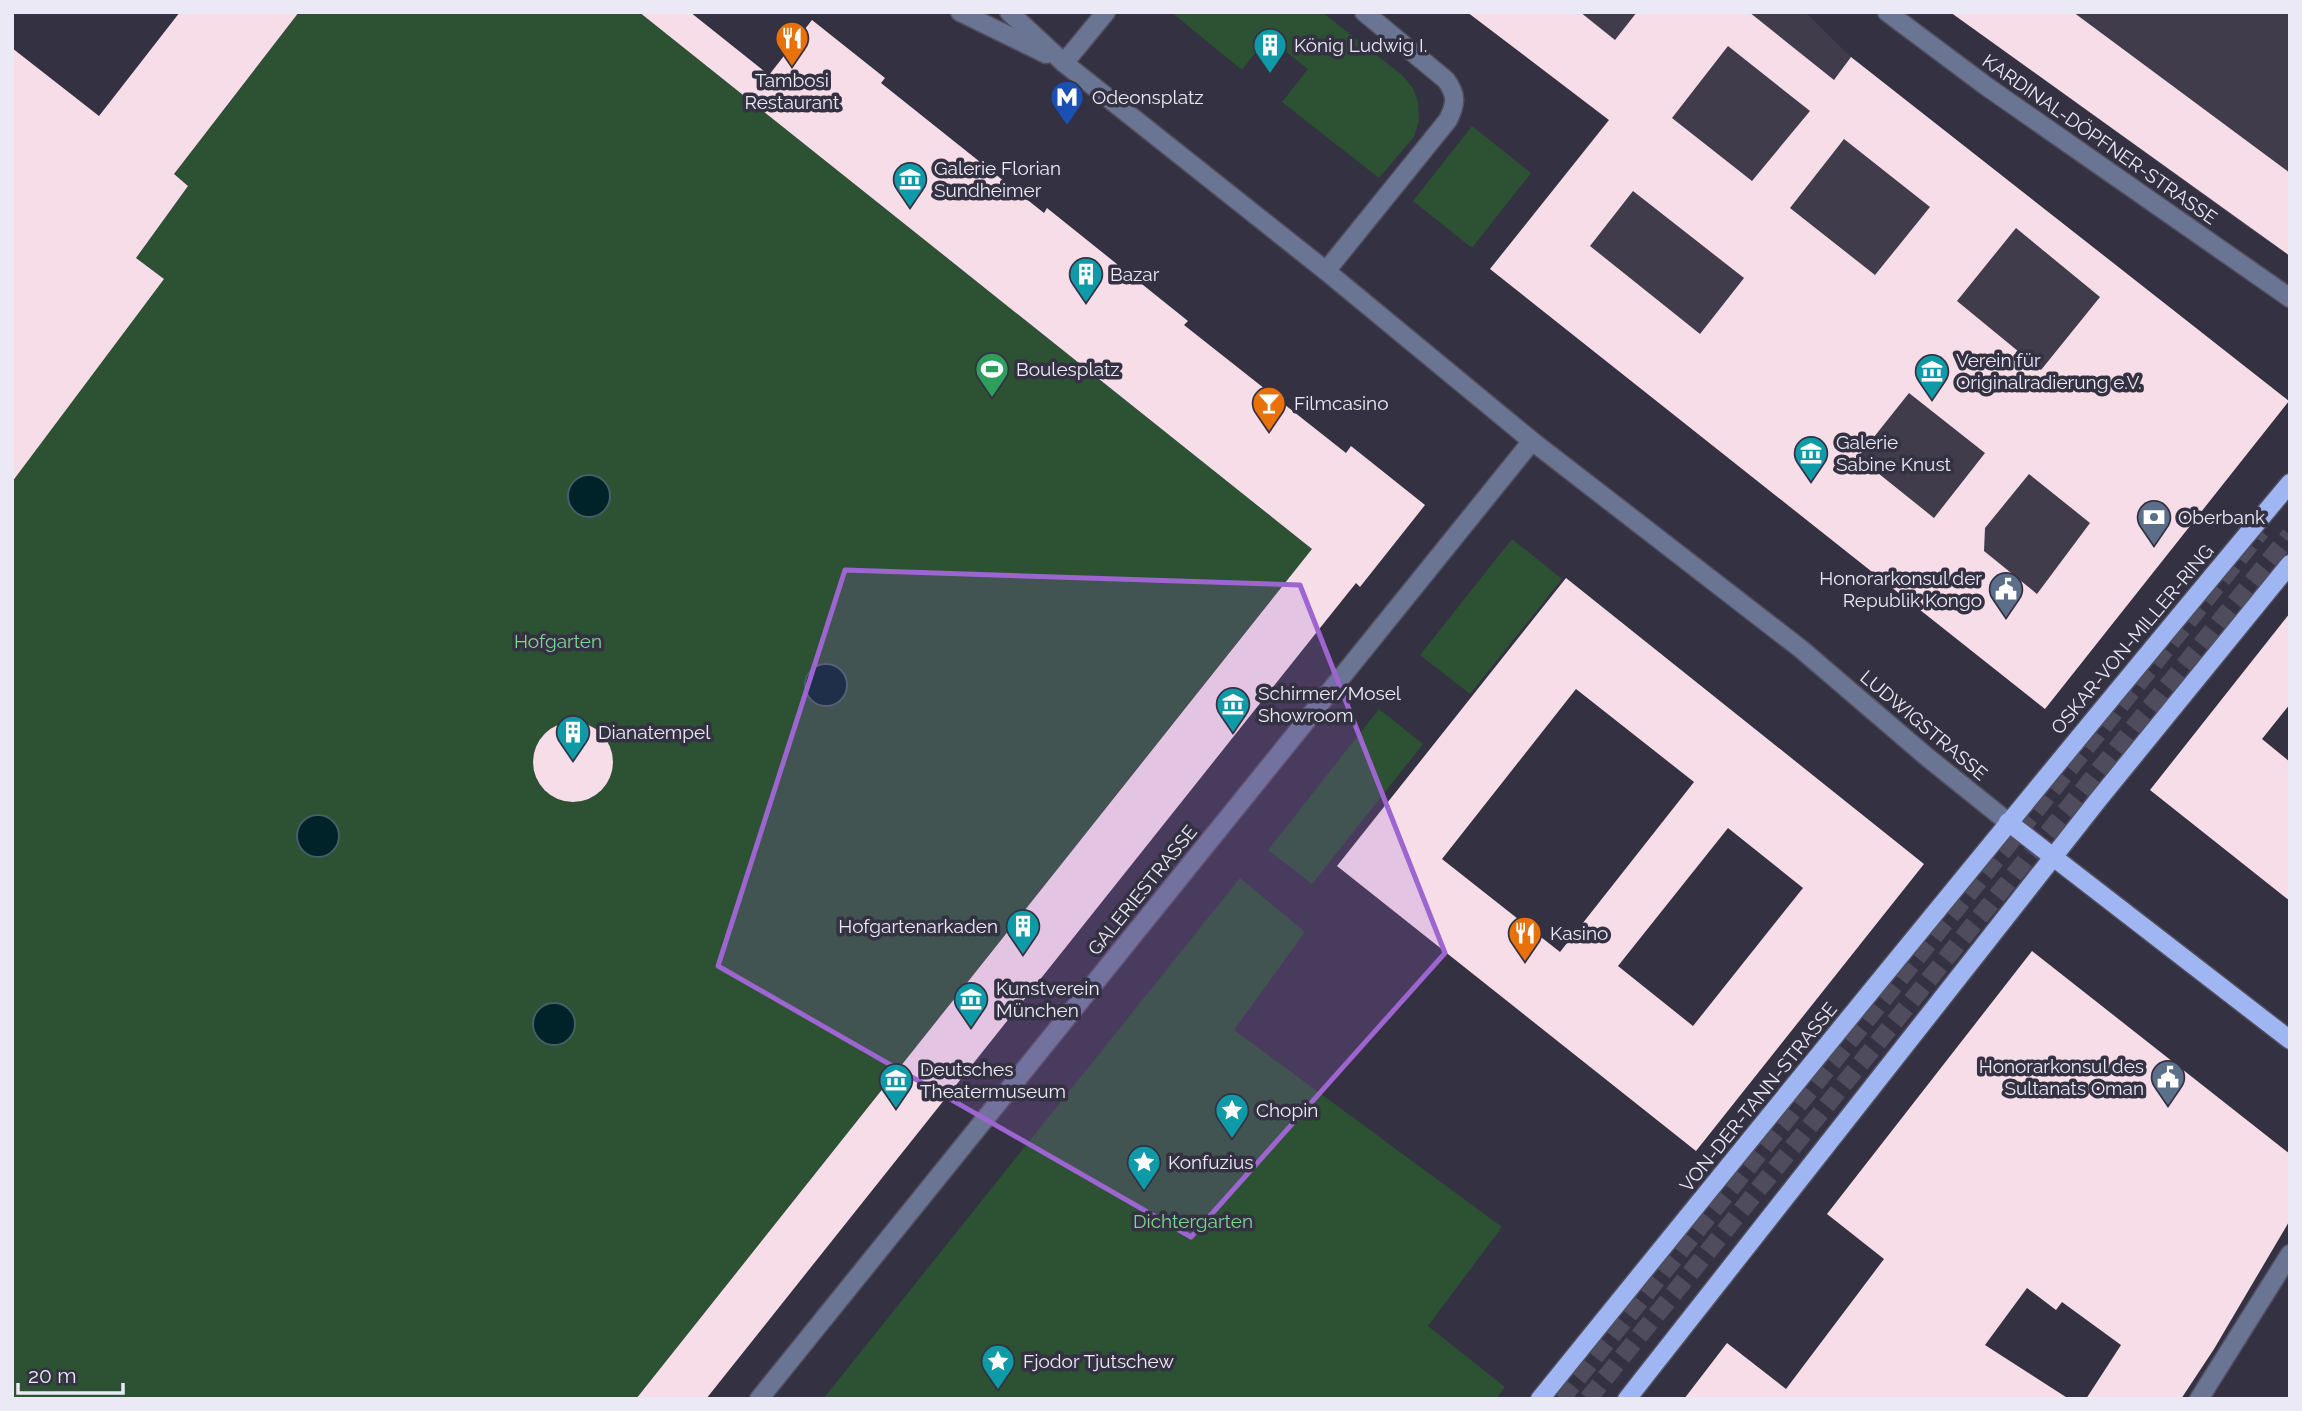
<svg xmlns="http://www.w3.org/2000/svg" width="2302" height="1411" font-family="Raleway,sans-serif">
<style>
.commercial{fill:#413c4c}
.green{fill:#2c5133}
.water{fill:#002229;stroke:#465e66;stroke-width:2}
.building{fill:#f6dde8;fill-rule:evenodd}
.lines{fill:none;stroke-linecap:round;stroke-linejoin:round}
.major-tunnel{stroke:#4f4d5d;stroke-width:18;stroke-dasharray:18 9;stroke-linecap:butt}
.minor-casing{stroke:#514e5f;stroke-width:21}
.major-casing{stroke:#514e5f;stroke-width:21}
.minor{stroke:#6a7593;stroke-width:18}
.major{stroke:#9fb6f3;stroke-width:18}
.marked{fill:#9d65cf;fill-opacity:0.2;stroke:#9d65cf;stroke-width:5;stroke-linejoin:round}
.labels{text-anchor:middle;dominant-baseline:central;stroke-width:7;stroke-linejoin:round;paint-order:stroke}
.poi-label{font-size:19px;fill:#ebe9f5;stroke:#343142;text-anchor:start}
.street-label{font-size:19px;fill:#ebe9f5;stroke:#343142}
.park-label{font-size:19px;fill:#7bd88e;stroke:#343142}
</style>
<rect width="100%" height="100%" fill="#343142"/>
<g class="commercial">
<polygon points="1467,12 1805,12 1851,57 2289,401 2045,709 1490,269 1608,120"/>
<polygon points="1950,12 2290,12 2290,256 2247,227"/>
</g>
<g class="green">
<polygon points="299,12 639,12 1316,552 1288,587 1284,584 1275,595 636,1399 12,1399 12,473 17,475 164,279 136,258 188,186 174,174"/>
<polygon points="1171,12 1322,12 1402,75 1413,88 1418,102 1419,120 1414,137 1379,178 1282,102 1308,69 1267,37 1242,70"/>
<polygon points="1472,126 1531,173 1472,248 1413,201"/>
<polygon points="1512,539 1562,579 1470,694 1420,655"/>
<polygon points="1379,709 1423,744 1312,884 1268,850"/>
<polygon points="1240,878 1305,932 1234,1030 1502,1227 1428,1326 1505,1387 1496,1399 823,1399"/>
</g>
<g class="water">
<circle cx="589" cy="496" r="21"/>
<circle cx="826" cy="685" r="21"/>
<circle cx="318" cy="836" r="21"/>
<circle cx="554" cy="1024" r="21"/>
</g>
<g class="building">
<polygon points="180,12 299,12 174,174 188,186 136,258 164,279 12,482 12,48 99,116"/>
<polygon points="639,12 690,12 769,75 812,20 885,78 881,83 1044,213 1047,208 1188,321 1184,325 1346,453 1351,446 1425,505 1360,587 1356,583 1328,618 706,1399 636,1399 1312,549"/>
<path d="M1467 12H1580L1615 40 1637 12H1749L1834 80 1851 57 2289 401 2045 709 1490 269 1609 120ZM1728 46 1810 111 1752 181 1672 118ZM1844 139 1930 207 1875 275 1790 208ZM1633 191 1744 278 1700 334 1590 246ZM2016 228 2100 297 2041 370 1957 301ZM1909 393 1985 453 1934 518 1858 457ZM2029 474 2090 523 2037 594 1984 551 1985 528Z"/>
<polygon points="1950,12 2073,12 2290,173 2290,256"/>
<path d="M1566 578 1924 864 1696 1151 1337 866ZM1576 689 1694 782 1560 952 1442 859ZM1728 828 1803 888 1693 1026 1618 966Z"/>
<polygon points="2290,613 2290,704 2262,739 2290,762 2290,901 2150,790"/>
<circle cx="573" cy="762" r="40"/>
<polygon points="2032,951 2290,1154 2290,1220 2214,1349 2181,1399 2086,1399 2121,1345 2062,1302 2056,1310 2027,1288 1985,1345 2069,1399 1684,1399 1727,1343 1786,1389 1884,1259 1827,1214"/>
</g>
<g class="lines">
<g class="major-tunnel">
<polyline points="1561,1399 2261,531"/>
<polyline points="1588,1399 2290,535"/>
</g>
<defs>
<g id="minor">
<polyline points="960,12 1046,54"/>
<polyline points="1009,12 1064,63 1326,271 1532,441 1801,649 1927,757 2008,822"/>
<polyline points="1887,12 1986,86 2290,298"/>
<polyline points="1064,63 1106,12"/>
<path d="M1326 271 1448 120C1456 104 1457 95 1446 80L1364 12"/>
<polyline points="759,1399 1532,441"/>
<polyline points="2199,1399 2290,1254"/>
</g>
<g id="major">
<polyline points="2008,822 2290,1040"/>
<path d="M1540 1399C1788 1092 2037 786 2290 483"/>
<polyline points="1627,1399 2098,800 2290,564"/>
</g>
</defs>
<use href="#minor" class="minor-casing"/>
<use href="#major" class="major-casing"/>
<use href="#minor" class="minor"/>
<use href="#major" class="major"/>
</g>
<path class="marked" d="M845 570 1300 585 1445 953 1191 1237 718 966Z"/>
<defs>
<symbol id="restaurant-pin" viewBox="-11 -11 22 30"><path d="M0 17L-7.5 6A9.5 9.5 0 1 1 7.5 6Z" fill="#e8710a" stroke="#343142"/><path d="M-5-6h1v4h1v-4h1v4h1v-4h1v5L-1.5 .5V6h-2V.5L-5-1ZM5-6V6H3V1.5H1.5Q1.5-4 5-6Z" fill="#fff"/></symbol>
<symbol id="building-pin" viewBox="-11 -11 22 30"><path d="M0 17L-7.5 6A9.5 9.5 0 1 1 7.5 6Z" fill="#0f9aa8" stroke="#343142"/><path d="M-4-6H4V6H1V3H-1V6H-4ZM-2.5-4.3h1.7v1.8h-1.7ZM.8-4.3h1.7v1.8H.8ZM-2.5-1h1.7V.8h-1.7ZM.8-1h1.7V.8H.8Z" fill="#fff"/></symbol>
<symbol id="metro-pin" viewBox="-11 -11 22 30"><path d="M0 17L-7.5 6A9.5 9.5 0 1 1 7.5 6Z" fill="#1a4fb4" stroke="#343142"/><path d="M-5.5 5V-5H-3L0 0L3-5H5.5V5H3V-.5L0 4L-3-.5V5Z" fill="#fff"/></symbol>
<symbol id="museum-pin" viewBox="-11 -11 22 30"><path d="M0 17L-7.5 6A9.5 9.5 0 1 1 7.5 6Z" fill="#0f9aa8" stroke="#343142"/><path d="M0-6L6-3V-2H-6V-3ZM-5-1h2V3h-2ZM-1-1h2V3h-2ZM3-1h2V3H3ZM-6 4H6V6H-6Z" fill="#fff"/></symbol>
<symbol id="stadium-pin" viewBox="-11 -11 22 30"><path d="M0 17L-7.5 6A9.5 9.5 0 1 1 7.5 6Z" fill="#2e9e5b" stroke="#343142"/><path d="M0-5a6.5 5 0 1 0 0 10a6.5 5 0 1 0 0-10ZM-3.5-1.8h7v3.6h-7Z" fill="#fff"/></symbol>
<symbol id="bar-pin" viewBox="-11 -11 22 30"><path d="M0 17L-7.5 6A9.5 9.5 0 1 1 7.5 6Z" fill="#e8710a" stroke="#343142"/><path d="M-6-5H6L.8 .8V4.5H3.5V6h-7V4.5H-.8V.8Z" fill="#fff"/></symbol>
<symbol id="bank-pin" viewBox="-11 -11 22 30"><path d="M0 17L-7.5 6A9.5 9.5 0 1 1 7.5 6Z" fill="#5c6f8a" stroke="#343142"/><path d="M-6-4H6V4H-6ZM0-2.3a2.3 2.3 0 1 0 0 4.6a2.3 2.3 0 1 0 0-4.6Z" fill="#fff"/></symbol>
<symbol id="civic-pin" viewBox="-11 -11 22 30"><path d="M0 17L-7.5 6A9.5 9.5 0 1 1 7.5 6Z" fill="#5c6f8a" stroke="#343142"/><path d="M-.6-6.5H3V-4.5H.6V-3L4-1V1h2V6H-6V1h2V-1L-.6-3ZM-1.2 2.5V6h2.4V2.5Z" fill="#fff"/></symbol>
<symbol id="sight-pin" viewBox="-11 -11 22 30"><path d="M0 17L-7.5 6A9.5 9.5 0 1 1 7.5 6Z" fill="#0f9aa8" stroke="#343142"/><path d="M0-6L1.8-2.2L6-1.7L2.9 1.2L3.7 5.4L0 3.3L-3.7 5.4L-2.9 1.2L-6-1.7L-1.8-2.2Z" fill="#fff"/></symbol>
</defs>
<g fill-rule="evenodd">
<use href="#restaurant-pin" x="773" y="19" width="38" height="52"/>
<use href="#building-pin" x="1251" y="26" width="38" height="52"/>
<use href="#metro-pin" x="1048" y="78" width="38" height="52"/>
<use href="#museum-pin" x="891" y="160" width="38" height="52"/>
<use href="#building-pin" x="1067" y="255" width="38" height="52"/>
<use href="#stadium-pin" x="973" y="350" width="38" height="52"/>
<use href="#museum-pin" x="1913" y="352" width="38" height="52"/>
<use href="#bar-pin" x="1250" y="384" width="38" height="52"/>
<use href="#museum-pin" x="1792" y="434" width="38" height="52"/>
<use href="#bank-pin" x="2135" y="498" width="38" height="52"/>
<use href="#civic-pin" x="1987" y="570" width="38" height="52"/>
<use href="#museum-pin" x="1214" y="685" width="38" height="52"/>
<use href="#building-pin" x="554" y="713" width="38" height="52"/>
<use href="#building-pin" x="1004" y="907" width="38" height="52"/>
<use href="#restaurant-pin" x="1506" y="914" width="38" height="52"/>
<use href="#museum-pin" x="952" y="980" width="38" height="52"/>
<use href="#civic-pin" x="2149" y="1058" width="38" height="52"/>
<use href="#museum-pin" x="877" y="1061" width="38" height="52"/>
<use href="#sight-pin" x="1213" y="1091" width="38" height="52"/>
<use href="#sight-pin" x="1125" y="1143" width="38" height="52"/>
<use href="#sight-pin" x="979" y="1342" width="38" height="52"/>
</g>
<g class="labels">
<g class="poi-label">
<text x="1294" y="45">König Ludwig I.</text>
<text x="792" y="80" text-anchor="middle">Tambosi<tspan x="792" dy="22">Restaurant</tspan></text>
<text x="1092" y="97">Odeonsplatz</text>
<text x="934" y="168">Galerie Florian<tspan x="934" dy="22">Sundheimer</tspan></text>
<text x="1110" y="274">Bazar</text>
<text x="1956" y="360">Verein für<tspan x="1956" dy="22">Originalradierung e.V.</tspan></text>
<text x="1016" y="369">Boulesplatz</text>
<text x="1294" y="403">Filmcasino</text>
<text x="1836" y="442">Galerie<tspan x="1836" dy="22">Sabine Knust</tspan></text>
<text x="2178" y="517">Oberbank</text>
<text x="1982" y="578" text-anchor="end">Honorarkonsul der<tspan x="1982" dy="22">Republik Kongo</tspan></text>
<text x="1258" y="693">Schirmer/Mosel<tspan x="1258" dy="22">Showroom</tspan></text>
<text x="598" y="732">Dianatempel</text>
<text x="998" y="926" text-anchor="end">Hofgartenarkaden</text>
<text x="1550" y="933">Kasino</text>
<text x="996" y="988">Kunstverein<tspan x="996" dy="22">München</tspan></text>
<text x="2144" y="1066" text-anchor="end">Honorarkonsul des<tspan x="2144" dy="22">Sultanats Oman</tspan></text>
<text x="920" y="1069">Deutsches<tspan x="920" dy="22">Theatermuseum</tspan></text>
<text x="1256" y="1110">Chopin</text>
<text x="1168" y="1162">Konfuzius</text>
<text x="1023" y="1361">Fjodor Tjutschew</text>
</g>
<g class="street-label">
<text transform="translate(2100 139) rotate(35)">KARDINAL-DÖPFNER-STRASSE</text>
<text transform="translate(2132 639) rotate(-50)">OSKAR-VON-MILLER-RING</text>
<text transform="translate(1924 725) rotate(40)">LUDWIGSTRASSE</text>
<text transform="translate(1142 890) rotate(-51)">GALERIESTRASSE</text>
<text transform="translate(1758 1097) rotate(-51)">VON-DER-TANN-STRASSE</text>
</g>
<g class="park-label">
<text x="558" y="641">Hofgarten</text>
<text x="1193" y="1221">Dichtergarten</text>
</g>
</g>
<rect width="2302" height="1411" fill="none" stroke="#ebe9f5" stroke-width="28"/>
<path d="M18 1383v10h105v-10" fill="none" stroke="#ebe9f5" stroke-width="3.5"/>
<text x="28" y="1383" font-size="21" fill="#ebe9f5" stroke="#343142" stroke-width="5" paint-order="stroke">20 m</text>
</svg>
